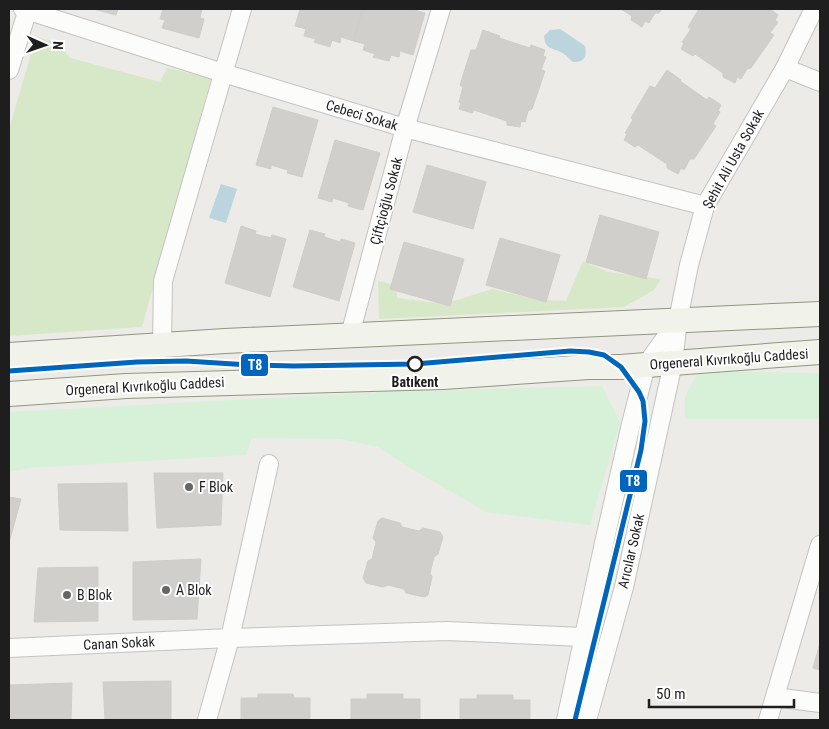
<svg xmlns="http://www.w3.org/2000/svg" width="829" height="729" font-family="'Roboto Condensed',sans-serif">
<style>
.grass{fill:#d7e8c8}
.park{fill:#d7f1d8}
.water{fill:#bcd4dd}
.building{fill:#d1cfcc;stroke:#cfcdc8}
.lines{fill:none;stroke-linecap:round;stroke-linejoin:round}
.minor-casing{stroke:#c3c3c1;stroke-width:20}
.secondary-casing{stroke:#929580;stroke-width:26}
.minor{stroke:#fcfcfb;stroke-width:18}
.secondary{stroke:#f1f3ea;stroke-width:24}
.tram-1-casing{stroke:#fff;stroke-width:9}
.tram-1{stroke:#0065bd;stroke-width:5}
.stop-dot{fill:#fff;stroke:#1e1e1e;stroke-width:2.5}
.poi-dot{fill:#666664;stroke:#fff;stroke-width:2}
.labels{text-anchor:middle;dominant-baseline:central;stroke-width:4;stroke-linejoin:round;paint-order:stroke}
.street-label{font-size:14px;fill:#1e1e1e;stroke:#fff}
.stop-label{font-size:14px;font-weight:bold;fill:#1e1e1e;stroke:#fff}
.poi-label{font-size:14px;fill:#1e1e1e;stroke:#fff;text-anchor:start}
.line-badge{stroke:#fff;stroke-width:2}
.badge-label{font-size:14px;text-anchor:middle;font-weight:bold;fill:#fff}
</style>
<rect width="100%" height="100%" fill="#ecebe7"/>
<g class="grass">
<polygon points="36,37 58,43 70,58 160,82 167,68 211,78 142,327 9,336 9,129"/>
<polygon points="583,261 608,272 661,279 654,290 624,307 379,319 378,281 396,285 397,298 445,304 492,289 540,300 566,301"/>
</g>
<g class="park">
<polygon points="699,371 820,373 820,419 685,419 685,396"/>
<polygon points="602,386 620,423 590,525 486,512 405,465 378,447 341,439 252,438 246,455 29,468 9,472 9,412 383,392"/>
</g>
<g class="water">
<path d="M560 29 585 46C587 57 585 62 573 62 570 60 567 56 564 54 554 47 545 51 544 36L550 30Z"/>
<polygon points="221,184 237,189 226,223 209,218"/>
</g>
<g class="building">
<polygon points="93,9 118,9 116,15"/>
<polygon points="163,9 202,9 200,18 204,19 199,38 162,28 165,20 160,19"/>
<polygon points="300,9 363,9 354,41 341,37 340,43 332,40 330,47 314,42 316,39 304,36 306,29 295,26"/>
<polygon points="363,9 411,9 425,13 413,55 400,51 399,57 391,55 389,61 373,57 375,54 363,50 365,44 354,41"/>
<polygon points="621,9 662,9 659,13 655,13 649,23 645,21 642,27 631,20 632,16"/>
<polygon points="699,9 770,9 778,15 775,20 778,22 770,33 774,35 751,68 747,69 741,79 737,77 735,83 723,77 723,73 695,54 693,56 681,49 684,43 682,42 691,29 688,27"/>
<polygon points="483,30 500,36 499,38 530,48 531,45 545,50 543,56 546,57 541,70 545,71 532,109 528,111 525,122 521,121 520,127 507,125 507,121 474,110 472,113 459,109 461,103 459,102 463,87 460,85 471,50 476,50"/>
<polygon points="667,70 681,80 680,81 707,100 709,97 721,105 718,111 720,112 713,124 716,126 694,159 690,159 684,170 681,168 678,174 667,168 667,164 638,145 635,147 624,140 627,134 625,133 633,120 631,118 650,86 655,88"/>
<polygon points="273,107 318,120 302,177 287,173 288,170 271,165 271,169 256,165"/>
<polygon points="335,140 380,153 363,210 348,206 349,203 333,198 332,202 318,198"/>
<polygon points="427,165 486,182 473,229 413,212"/>
<polygon points="600,215 659,232 646,279 586,262"/>
<polygon points="241,226 256,231 255,234 271,238 272,235 286,239 270,297 225,283"/>
<polygon points="310,230 325,234 324,237 340,242 341,239 355,243 339,301 293,287"/>
<polygon points="500,238 560,255 546,302 486,285"/>
<polygon points="404,242 464,259 450,306 390,289"/>
<polygon points="154,473 223,473 221,525 157,528"/>
<polygon points="127,483 128,531 60,530 58,484"/>
<polygon points="9,497 21,499 9,543"/>
<polygon points="382,518 400,523 402,527 419,531 423,528 440,532 443,537 438,554 434,557 430,573 432,577 428,595 424,597 406,593 404,589 388,585 383,587 366,583 363,578 368,561 372,559 376,542 373,538 378,521"/>
<polygon points="201,559 197,619 133,620 133,562"/>
<polygon points="98,567 98,621 34,622 38,568"/>
<polygon points="820,643 820,670 813,668"/>
<polygon points="171,681 171,720 105,720 103,682"/>
<polygon points="72,683 71,720 9,720 9,685"/>
<polygon points="258,694 293,694 294,698 310,698 310,720 241,720 241,698 258,698"/>
<polygon points="367,694 403,694 403,699 420,699 420,720 351,720 351,699 367,699"/>
<polygon points="477,695 513,695 513,700 530,700 530,720 460,720 460,699 477,699"/>
</g>
<g class="lines">
<defs>
<g id="minor">
<polyline points="23,9 223,73 405,128 705,206"/>
<polyline points="785,68 820,82"/>
<polyline points="9,70 28,9"/>
<polyline points="350,335 405,128 441,9"/>
<polyline points="162,345 163,281 242,9"/>
<polyline points="9,648 230,638 447,631 583,637"/>
<polyline points="775,697 820,703"/>
<polyline points="207,720 230,638 269,464"/>
<polyline points="566,720 604,543 631,424 646,365 676,323"/>
<polyline points="587,720 624,587 673,363 678,320 689,265 705,206 785,68 811,15 815,9"/>
<polyline points="768,720 820,545"/>
</g>
<g id="secondary">
<polyline points="9,355 225,341 820,314"/>
<polyline points="9,394 126,386 443,377 589,367 621,367 646,365 820,352"/>
</g>
</defs>
<use href="#minor" class="minor-casing"/>
<use href="#secondary" class="secondary-casing"/>
<use href="#minor" class="minor"/>
<use href="#secondary" class="secondary"/>
<defs>
<polyline id="tram-1" points="9,371 137,362 186,361 249,365 294,366 415,364 570,351 589,352 604,355 621,367 639,392 643,401 645,421 641,450 575,720"/>
</defs>
<use href="#tram-1" class="tram-1-casing"/>
<use href="#tram-1" class="tram-1"/>
</g>
<circle class="stop-dot" cx="415" cy="364" r="7"/>
<g class="poi-dot">
<circle cx="189" cy="487" r="5"/>
<circle cx="166" cy="590" r="5"/>
<circle cx="67" cy="595" r="5"/>
</g>
<g class="labels">
<g class="street-label">
<text transform="translate(362 115) rotate(17)">Cebeci Sokak</text>
<text transform="translate(733 159) rotate(-61)">Şehit Ali Usta Sokak</text>
<text transform="translate(386 201) rotate(-75)">Çiftçioğlu Sokak</text>
<text transform="translate(729 359) rotate(-4)">Orgeneral Kıvrıkoğlu Caddesi</text>
<text transform="translate(145 386) rotate(-3)">Orgeneral Kıvrıkoğlu Caddesi</text>
<text transform="translate(631 551) rotate(-77)">Arıcılar Sokak</text>
<text transform="translate(119 643) rotate(-3)">Canan Sokak</text>
</g>
<g class="stop-label">
<text x="415" y="382">Batıkent</text>
</g>
<g class="poi-label">
<text x="199" y="487">F Blok</text>
<text x="176" y="590">A Blok</text>
<text x="77" y="595">B Blok</text>
</g>
</g>
<g class="line-badge">
<rect x="240" y="353" width="29" height="24" rx="5" fill="#0065bd"/>
<rect x="619" y="469" width="29" height="24" rx="5" fill="#0065bd"/>
</g>
<g class="badge-label">
<text x="255" y="370">T8</text>
<text x="633" y="486">T8</text>
</g>
<rect width="829" height="729" fill="none" stroke="#1e1e1e" stroke-width="20"/>
<g transform="translate(45 45) rotate(92)" stroke="#ffffff" stroke-width="4" paint-order="stroke">
<path d="M0-4L9 19L0 12L-9 19Z" fill="#1e1e1e"/>
<text y="-8" font-size="14" font-weight="bold" text-anchor="middle" fill="#1e1e1e">N</text>
</g>
<path d="M649 699v8h145v-8" fill="none" stroke="#1e1e1e" stroke-width="2.5"/>
<text x="656" y="699" font-size="15" fill="#1e1e1e" stroke="#ffffff" stroke-width="4" paint-order="stroke">50 m</text>
</svg>
